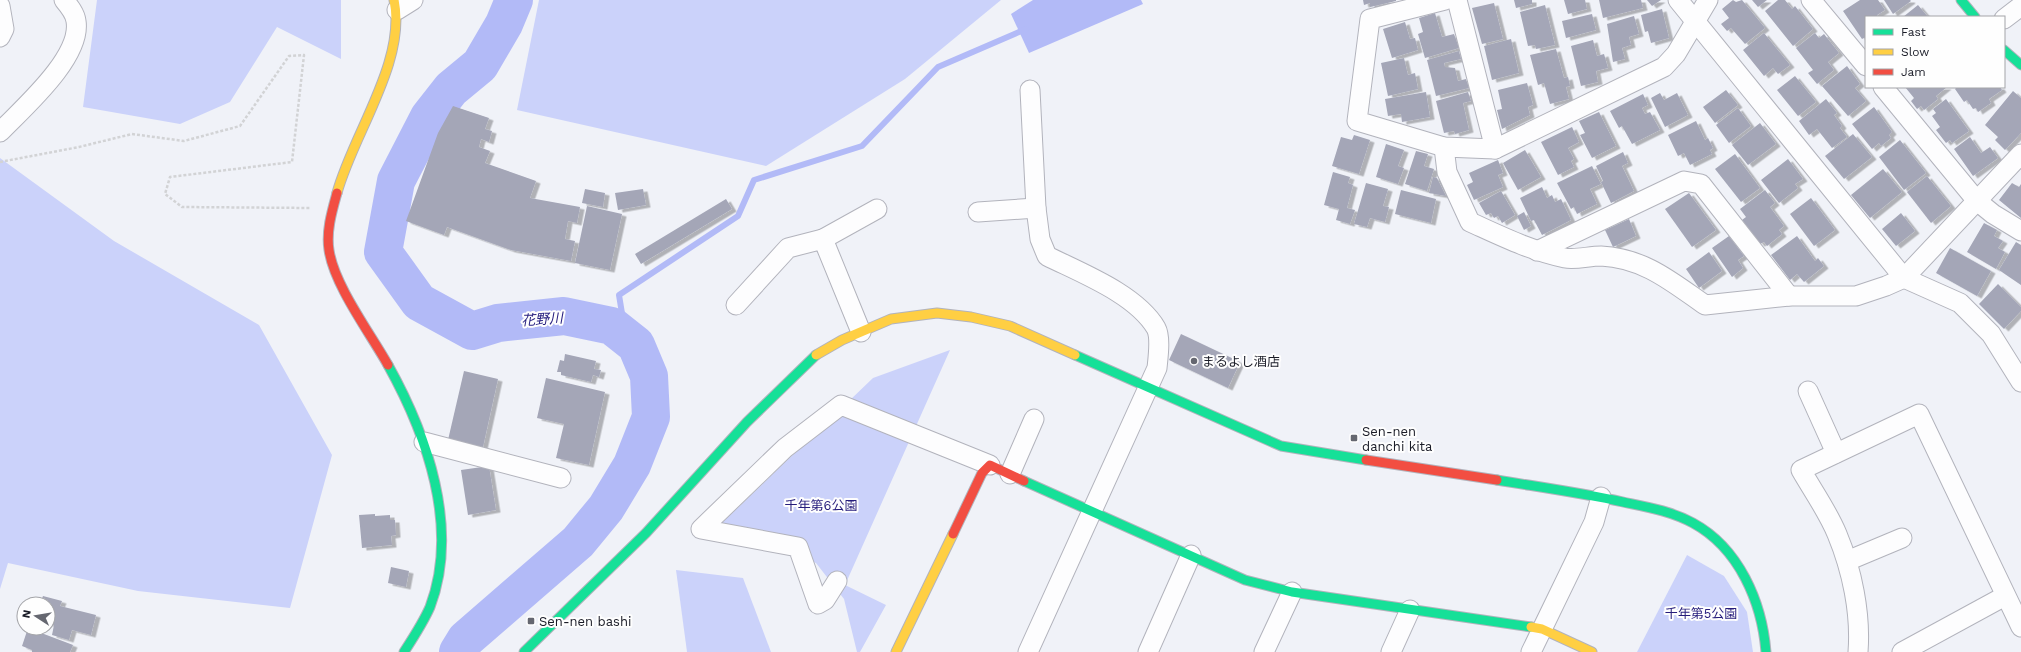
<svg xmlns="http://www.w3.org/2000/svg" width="2021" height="652" font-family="'Work Sans','Noto Sans JP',sans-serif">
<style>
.green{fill:#cbd2fa}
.water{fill:#b2baf7}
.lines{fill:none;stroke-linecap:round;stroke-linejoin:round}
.stream{stroke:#b2baf7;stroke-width:6}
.river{stroke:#b2baf7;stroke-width:38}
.building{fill:#a4a6b7;filter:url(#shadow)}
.street-casing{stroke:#b2b3bc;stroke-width:21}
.fast-casing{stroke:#b2b3bc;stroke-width:11}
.slow-casing{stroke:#b2b3bc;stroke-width:11}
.jam-casing{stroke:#b2b3bc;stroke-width:11}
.path{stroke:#d2d3d5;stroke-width:2.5;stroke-dasharray:3 2;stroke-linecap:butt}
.street{stroke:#fdfdfe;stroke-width:19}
.fast{stroke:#16e098;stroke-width:9}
.slow{stroke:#ffcf43;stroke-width:9}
.jam{stroke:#f24e42;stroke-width:9}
.poi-dot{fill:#656770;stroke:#fefefe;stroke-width:1.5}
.labels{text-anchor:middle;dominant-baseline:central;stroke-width:4;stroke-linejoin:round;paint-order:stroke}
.poi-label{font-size:13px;fill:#1a1c27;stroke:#fefefe;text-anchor:start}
.park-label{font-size:13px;fill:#251c7b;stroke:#fefefe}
.water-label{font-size:14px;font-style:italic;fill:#282180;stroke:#fefefe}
</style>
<defs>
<filter id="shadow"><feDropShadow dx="4.5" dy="2.5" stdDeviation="0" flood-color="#0004"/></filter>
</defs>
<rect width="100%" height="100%" fill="#f0f2f8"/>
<g class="green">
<polygon points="97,0 341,0 341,59 277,27 230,102 180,124 83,107"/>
<polygon points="539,0 1001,0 905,79 766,166 517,110"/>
<polygon points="0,158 114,241 259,325 332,455 290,608 138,591 8,563 0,589"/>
<polygon points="950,350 845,585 886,605 860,652 857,652 844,599 816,563 721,524 873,378"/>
<polygon points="1687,555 1724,576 1747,612 1753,652 1637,652"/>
<polygon points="676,570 743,578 771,652 687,652"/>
</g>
<polygon class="water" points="1033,0 1141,0 1143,4 1029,53 1011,14"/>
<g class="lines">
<polyline class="stream" points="626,338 619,295 738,216 754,180 862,146 938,67 1026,29"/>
<polyline class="river" points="458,652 466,639 578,542 606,508 632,465 651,417 649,376 636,345 612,326 564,316 498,323 472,331 419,302 383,252 396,181 429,117 451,89 480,65 504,24 514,0"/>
</g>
<g class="building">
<polygon points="1363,0 1396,0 1396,1 1370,7 1370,3 1364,5"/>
<polygon points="1514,0 1532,0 1532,4 1516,8"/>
<polygon points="1564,0 1585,0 1587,9 1568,14"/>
<polygon points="1599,0 1641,0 1643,8 1603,18"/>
<polygon points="1647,0 1661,0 1652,6"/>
<polygon points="1733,0 1736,2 1742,0 1765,28 1745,44 1731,28 1727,31 1721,24 1729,18 1722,9"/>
<polygon points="1752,0 1767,0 1758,7"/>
<polygon points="1778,0 1785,0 1792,9 1795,6 1813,29 1793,46 1765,11"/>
<polygon points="1860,0 1878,0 1885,10 1877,15 1878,17 1866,17 1866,37 1862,39 1843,11"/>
<polygon points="1884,0 1910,0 1911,1 1893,14"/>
<polygon points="1494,3 1503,39 1482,44 1472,8"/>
<polygon points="1545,5 1555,45 1536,49 1535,45 1528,46 1520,12"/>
<polygon points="1918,5 1928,17 1903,17"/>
<polygon points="1662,9 1669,38 1651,43 1648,31 1645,32 1641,15"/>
<polygon points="1435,13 1442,37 1454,34 1459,48 1425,58 1418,34 1423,32 1419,18"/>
<polygon points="1592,14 1596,30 1566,38 1562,21"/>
<polygon points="1634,16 1639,34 1629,37 1631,45 1622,48 1625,59 1613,62 1607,24"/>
<polygon points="1405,22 1410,39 1415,38 1418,50 1392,58 1383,29"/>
<polygon points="1764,33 1790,65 1778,74 1773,68 1764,76 1743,50"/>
<polygon points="1815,33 1819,38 1824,34 1839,53 1828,62 1834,70 1817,84 1808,73 1813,70 1796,48"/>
<polygon points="1511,39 1519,73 1492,80 1484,46"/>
<polygon points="1593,40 1597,56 1604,54 1608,68 1596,71 1598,82 1581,86 1571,46"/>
<polygon points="1556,49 1564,78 1568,77 1570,86 1566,87 1569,99 1550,104 1544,83 1538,85 1530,55"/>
<polygon points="1459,51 1461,59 1444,63 1445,67 1455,68 1458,81 1466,79 1469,88 1436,96 1427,60"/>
<polygon points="1404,58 1408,75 1415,73 1418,89 1388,96 1381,63"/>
<polygon points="1847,66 1860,84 1855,88 1866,101 1848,116 1822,86"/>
<polygon points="1795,76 1816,102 1798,116 1777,90"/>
<polygon points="1527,83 1533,105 1528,107 1530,115 1502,129 1497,110 1502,109 1498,90"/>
<polygon points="1905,87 1947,87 1936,96 1938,99 1924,110 1921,106 1917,109 1911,101 1914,98"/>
<polygon points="1957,87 2000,87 2002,90 1989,99 1991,103 1978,112 1976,108 1973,109 1967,100 1964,102 1955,89"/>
<polygon points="1726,90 1738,105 1715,123 1703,107"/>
<polygon points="2013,91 2021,98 2021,133 2005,150 1995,140 1998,137 1985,125"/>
<polygon points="1426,92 1430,117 1402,122 1401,114 1388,116 1385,99"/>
<polygon points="1468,92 1471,101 1463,103 1469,130 1455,134 1454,131 1444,133 1436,101"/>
<polygon points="1660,93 1664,100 1677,93 1688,115 1665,127 1651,98"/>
<polygon points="1643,94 1648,105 1642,108 1645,114 1650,112 1660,130 1632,144 1622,126 1619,128 1610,111"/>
<polygon points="1826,99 1837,113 1834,115 1842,126 1840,128 1847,137 1832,148 1817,129 1809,135 1799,121"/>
<polygon points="1946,99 1969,131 1952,143 1950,140 1946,143 1936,130 1940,127 1932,116 1936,113 1933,109"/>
<polygon points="453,106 489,118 485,129 492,131 489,142 481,139 479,147 490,151 485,163 536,181 530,198 580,207 577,223 568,221 565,239 575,241 571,261 511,250 447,227 444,235 406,221 438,133"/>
<polygon points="1874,107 1892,132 1889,135 1891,138 1881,146 1879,143 1872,149 1852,124"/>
<polygon points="1738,108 1751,126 1729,143 1716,125"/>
<polygon points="1599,112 1616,146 1592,158 1580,135 1585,133 1579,121"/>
<polygon points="1696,121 1705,140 1708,138 1713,148 1710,150 1712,154 1690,165 1684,153 1678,156 1668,135"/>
<polygon points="1760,123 1776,144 1748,165 1732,145"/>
<polygon points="1572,127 1579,142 1568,148 1574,159 1571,161 1574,167 1558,175 1541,142"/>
<polygon points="1853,134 1872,157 1844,179 1825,156"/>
<polygon points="1354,135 1370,140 1359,174 1332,166 1341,137 1352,140"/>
<polygon points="1970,137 1981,153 1990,147 1998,158 1973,176 1954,149"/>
<polygon points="1900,140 1926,173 1904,190 1879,157"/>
<polygon points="1386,144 1404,150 1398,166 1404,168 1398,184 1376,177"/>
<polygon points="1525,150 1541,177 1518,190 1503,163"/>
<polygon points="1416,151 1428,154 1424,166 1434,169 1427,191 1405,184"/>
<polygon points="1623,152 1628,163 1622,166 1634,191 1611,203 1601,182 1603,181 1596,166"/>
<polygon points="1735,154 1760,188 1741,202 1715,169"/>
<polygon points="1788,159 1803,179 1795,184 1798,188 1779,203 1761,180"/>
<polygon points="1498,160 1503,173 1498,175 1503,187 1474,200 1467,185 1473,182 1469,173"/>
<polygon points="1592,166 1601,184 1590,189 1597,204 1577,214 1574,207 1571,209 1557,183"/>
<polygon points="1883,169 1902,192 1870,218 1851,195"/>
<polygon points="1333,172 1350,177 1348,183 1353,185 1347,208 1355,210 1350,224 1336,220 1339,209 1324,205"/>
<polygon points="1927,176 1951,206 1931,223 1907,192"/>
<polygon points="1433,177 1437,178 1446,196 1429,193"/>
<polygon points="1366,183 1388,189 1383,206 1389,207 1385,222 1370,218 1367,227 1354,224"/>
<polygon points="2012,183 2019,187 2021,184 2021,218 1999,200"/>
<polygon points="1542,187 1547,198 1552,195 1555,202 1561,199 1571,220 1542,235 1534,220 1531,221 1520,198"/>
<polygon points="585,189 605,193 603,207 582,203"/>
<polygon points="643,189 646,205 618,210 615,193"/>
<polygon points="1401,190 1436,199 1431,223 1395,214"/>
<polygon points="1765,190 1775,203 1770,207 1784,226 1779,230 1782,234 1767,246 1764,242 1760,244 1742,220 1746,217 1740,209"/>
<polygon points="1501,191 1515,215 1502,223 1498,216 1494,218 1491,213 1486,215 1479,203"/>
<polygon points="1689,193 1716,230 1692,247 1665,209"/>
<polygon points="1811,198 1835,230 1814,246 1790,214"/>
<polygon points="726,199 732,209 641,264 635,254"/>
<polygon points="587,206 622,214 610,270 575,263"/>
<polygon points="1524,212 1531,226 1524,230 1517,216"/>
<polygon points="1901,213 1915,231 1896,246 1882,229"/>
<polygon points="1629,219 1636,236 1613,247 1605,230"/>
<polygon points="1984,223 1997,230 1994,236 2003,241 1998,248 2005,252 1996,269 1967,252"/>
<polygon points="1729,236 1744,256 1738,260 1743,268 1732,277 1712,248"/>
<polygon points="1797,236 1815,261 1818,258 1824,266 1804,282 1797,274 1790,280 1771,255"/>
<polygon points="2016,242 2021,245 2021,285 1999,270"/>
<polygon points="1950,248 1991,271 1977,296 1936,273"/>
<polygon points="1709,252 1722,271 1699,288 1686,269"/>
<polygon points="1998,284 2021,307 2021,311 2004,329 1979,304"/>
<polygon points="1181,334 1240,362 1228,388 1169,360"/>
<polygon points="565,354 596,361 594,369 601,370 599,377 593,375 591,382 561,375 561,372 557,372 560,360 564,361"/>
<polygon points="464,371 498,379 483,447 448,440"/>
<polygon points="546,378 605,392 589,465 556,458 564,424 537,418"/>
<polygon points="489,466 496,510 468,515 461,470"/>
<polygon points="375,514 375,516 390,515 390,520 395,520 396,535 391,536 392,545 362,548 359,515"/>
<polygon points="391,567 409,571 406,587 388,583"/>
<polygon points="43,596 62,601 60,606 96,615 91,635 72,630 69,640 52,635 54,625 48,624 48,604 35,604 36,599 41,601"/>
<polygon points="28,628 73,645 70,652 32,652 32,650 22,646"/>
</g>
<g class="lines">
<defs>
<g id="street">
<polyline points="1445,0 1370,19 1357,121 1444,147 1495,149 1664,67 1676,54 1708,0"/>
<polyline points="1457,0 1495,149"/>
<polyline points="1678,0 1904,278 1960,303 1991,334 2021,382"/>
<polyline points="1811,0 1866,66"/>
<polyline points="0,6 4,29 0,37"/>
<polyline points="397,10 413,0"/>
<polyline points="2004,19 2021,6"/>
<polyline points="1883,87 1977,201 1993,214 2021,231"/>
<path d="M0 132C23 108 82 57 76 21 75 13 69 6 64 0"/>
<path d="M1444 147 1447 172 1470 222C1501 236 1531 251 1565 258 1576 260 1589 256 1601 256 1644 258 1672 282 1705 305L1789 296H1856L1886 286 1904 278 2021 154"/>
<polyline points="978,212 1036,208"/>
<polyline points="823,239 877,209"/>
<polyline points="1537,251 1684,181 1701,184 1789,296"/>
<polyline points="736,305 788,248 823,239 861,332"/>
<polyline points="1808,391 1836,453"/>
<polyline points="424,442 561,478"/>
<polyline points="1010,474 1034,419"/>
<polyline points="1847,561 1902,538"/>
<polyline points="837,581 825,600 818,604 798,547 701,529 785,448 841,405 990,465"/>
<path d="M1028 652 1157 368C1158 358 1161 337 1156 328 1136 294 1081 273 1047 256L1040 239 1036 208 1030 90"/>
<polyline points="1148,652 1191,555"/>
<polyline points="1264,652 1292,592"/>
<polyline points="1391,652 1410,610"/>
<polyline points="1531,652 1594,522 1601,497"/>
<path d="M1858 652C1861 613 1852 570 1837 534 1828 512 1813 491 1801 470L1919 414 2021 627"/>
<polyline points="1902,652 2005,596"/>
</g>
<g id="fast">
<polyline points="1961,0 1975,17"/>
<polyline points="2004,50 2021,65"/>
<polyline points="1075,355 1281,446 1366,460"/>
<path d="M388 365C427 435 460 528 430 607 423 623 413 638 404 652"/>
<path d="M1497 480C1539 487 1582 493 1623 502 1647 507 1671 511 1693 523 1739 548 1762 602 1766 652"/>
<polyline points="1024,481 1245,580 1292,592 1531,627"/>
<polyline points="524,652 646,533 747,422 816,355"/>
</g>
<g id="slow">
<path d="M337 193C353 134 407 61 394 0"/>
<polyline points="816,355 842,340 891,319 937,313 971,317 1010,326 1075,355"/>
<polyline points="1531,627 1542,629 1592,652"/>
<polyline points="896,652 953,534"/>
</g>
<g id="jam">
<path d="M337 193C332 211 326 231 329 250 334 285 370 333 388 365"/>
<polyline points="1366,460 1497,480"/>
<polyline points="953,534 982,473 990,465 1024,481"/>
</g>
</defs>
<use href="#street" class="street-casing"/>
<use href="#fast" class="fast-casing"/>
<use href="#slow" class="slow-casing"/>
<use href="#jam" class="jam-casing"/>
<polyline class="path" points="0,162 79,147 132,134 184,141 240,126 289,56 304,55 292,162 170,177 165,194 182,207 311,208"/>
<use href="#street" class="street"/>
<use href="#fast" class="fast"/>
<use href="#slow" class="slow"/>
<use href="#jam" class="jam"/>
</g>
<g class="poi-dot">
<circle cx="1194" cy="361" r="4"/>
<rect x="1350" y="434" width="8" height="8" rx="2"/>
<rect x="527" y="617" width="8" height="8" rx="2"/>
</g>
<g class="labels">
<g class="poi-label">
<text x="1202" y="361">まるよし酒店</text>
<text x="1362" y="431">Sen-nen<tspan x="1362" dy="15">danchi kita</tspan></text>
<text x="539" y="621">Sen-nen bashi</text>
</g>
<g class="park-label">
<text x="821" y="505">千年第6公園</text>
<text x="1701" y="613">千年第5公園</text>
</g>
<g class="water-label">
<text transform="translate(542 319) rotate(-4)">花野川</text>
</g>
</g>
<rect x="1865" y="16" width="140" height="72" fill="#fefefe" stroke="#a3a4a8"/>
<rect x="1873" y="29" width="20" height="6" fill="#16e098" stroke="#a3a4a8"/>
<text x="1901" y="36" font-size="12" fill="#1a1c27">Fast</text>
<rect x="1873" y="49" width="20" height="6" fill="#ffcf43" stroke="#a3a4a8"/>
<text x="1901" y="56" font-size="12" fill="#1a1c27">Slow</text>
<rect x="1873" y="69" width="20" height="6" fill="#f24e42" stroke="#a3a4a8"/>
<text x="1901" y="76" font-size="12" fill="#1a1c27">Jam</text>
<g transform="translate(36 616) rotate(282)"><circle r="19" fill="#fefefe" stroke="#a3a4a8"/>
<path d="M0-3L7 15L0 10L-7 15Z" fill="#656770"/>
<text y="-6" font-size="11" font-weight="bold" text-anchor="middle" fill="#1a1c27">N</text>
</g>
</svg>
